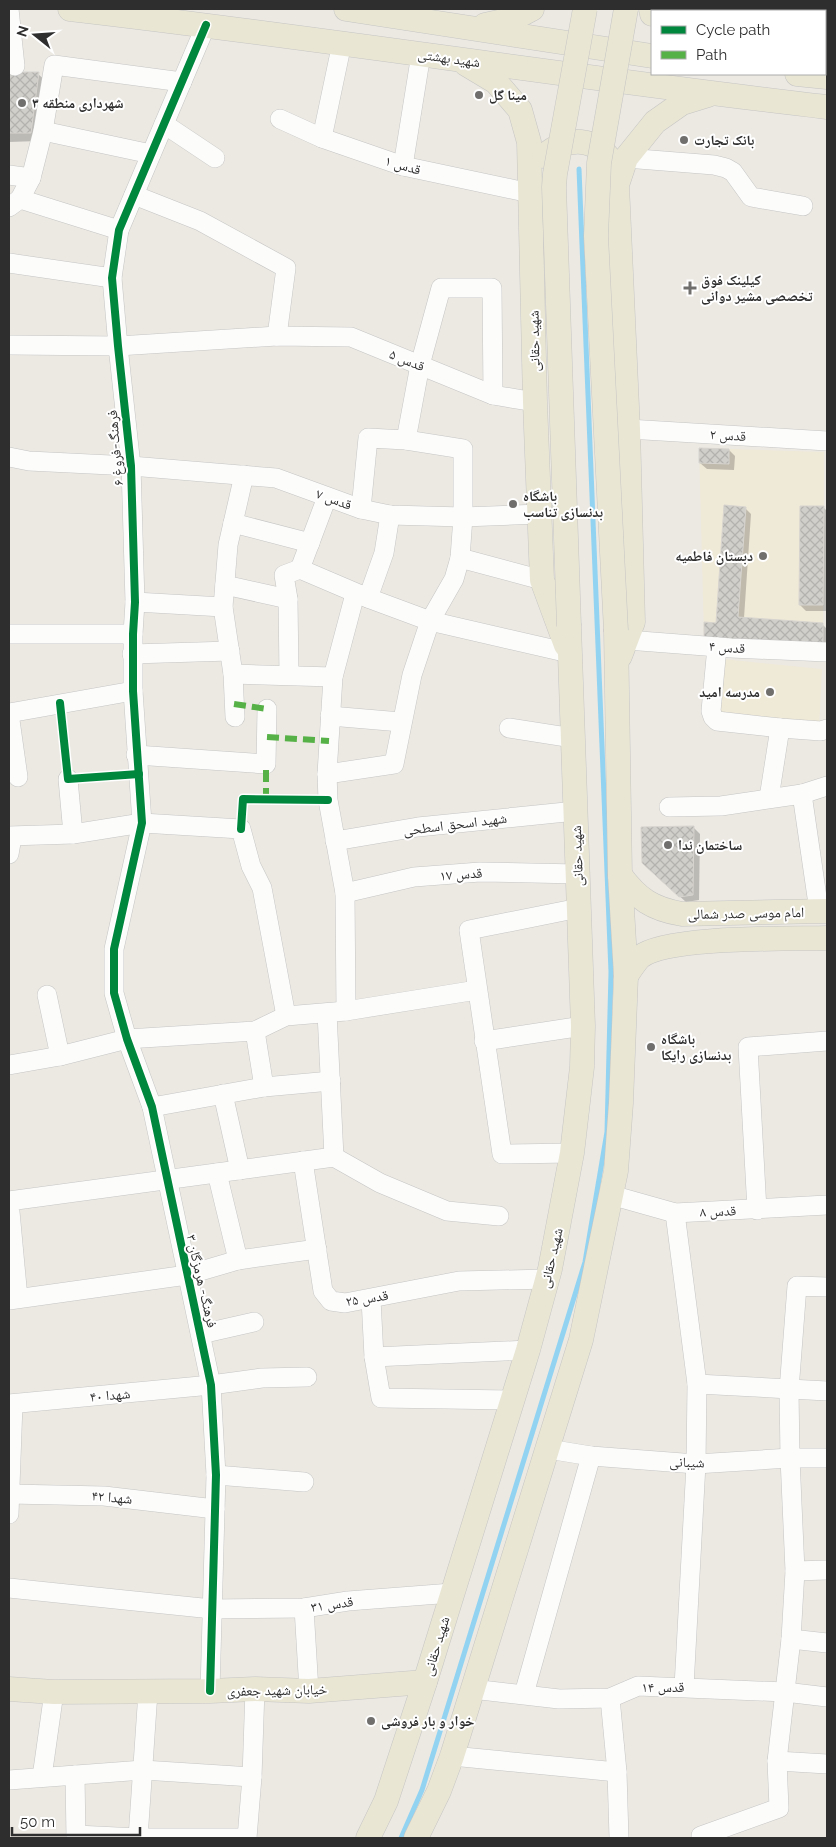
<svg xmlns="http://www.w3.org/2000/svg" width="836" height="1847" font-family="Raleway,'Noto Naskh Arabic',sans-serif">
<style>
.education{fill:#efe9d7}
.shadow{fill:#0003}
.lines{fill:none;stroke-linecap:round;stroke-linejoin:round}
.stream{stroke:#92d3f2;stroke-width:5}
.building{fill:url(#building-cross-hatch);stroke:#d7d4cf}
.minor-casing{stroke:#c5c5c4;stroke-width:20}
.major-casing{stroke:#c6c5c3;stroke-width:25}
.minor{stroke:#fcfcfb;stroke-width:19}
.major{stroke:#e9e6d4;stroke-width:24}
.major-bridge-casing{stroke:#c6c5c3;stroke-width:25;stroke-linecap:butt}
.major-bridge{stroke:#e9e6d4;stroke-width:24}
.quiet{stroke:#56b246;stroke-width:6;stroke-dasharray:12 6;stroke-linecap:butt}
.cycleway-casing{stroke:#fff;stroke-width:11}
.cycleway{stroke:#00873e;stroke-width:8}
.poi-dot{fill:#706f6d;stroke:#fff;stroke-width:2}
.labels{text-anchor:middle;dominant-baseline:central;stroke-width:4;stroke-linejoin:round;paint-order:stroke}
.street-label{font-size:14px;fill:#2e2e2e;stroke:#fff}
.poi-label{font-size:14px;font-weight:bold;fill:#2e2e2e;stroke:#fff;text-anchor:start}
</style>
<defs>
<pattern id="building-cross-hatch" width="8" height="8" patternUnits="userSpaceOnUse" patternTransform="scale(1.25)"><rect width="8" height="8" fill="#d1cfca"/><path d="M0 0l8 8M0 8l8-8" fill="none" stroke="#b4b2ae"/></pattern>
</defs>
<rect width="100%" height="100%" fill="#ece9e3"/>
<g class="education">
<polygon points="699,448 824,452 823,646 704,637"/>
<polygon points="723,659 822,669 819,729 716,715"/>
</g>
<g class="shadow">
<polygon points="9,73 38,74 47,82 39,141 9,142"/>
<polygon points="729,450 735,456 734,470 707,469 700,463"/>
<polygon points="823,507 827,511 827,611 806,611 800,605"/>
<polygon points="745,508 751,514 744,618 822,624 827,629 827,651 717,624"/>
<polygon points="693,827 700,834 699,900 686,902 649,869"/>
</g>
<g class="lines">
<polyline class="stream" points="401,1838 422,1790 585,1262 607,1132 611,972 579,169"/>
</g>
<g class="building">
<polygon points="9,72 39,72 31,133 9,133"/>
<polygon points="699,448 729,449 729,464 699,463"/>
<polygon points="724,505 746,507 738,617 823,623 823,646 704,637 704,622 716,623"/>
<polygon points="800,506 824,506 823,605 799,605"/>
<polygon points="694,826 693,895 679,897 642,863 641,827"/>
</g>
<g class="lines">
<defs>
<g id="minor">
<polyline points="9,9 15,66"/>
<polyline points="206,25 119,230 112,278 118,346 131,466 135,602 133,634 133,691 142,823 114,949 114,993 127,1039 152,1107 211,1385 216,1475 210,1691"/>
<polyline points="280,119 322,138 403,166 530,193"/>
<polyline points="164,124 215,158"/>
<polyline points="43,131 151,154"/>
<polyline points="322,138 342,43"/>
<polyline points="626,158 714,165 726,168 733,172 751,197 803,206"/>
<polyline points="403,166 421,54"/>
<polyline points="9,175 31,178"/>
<polyline points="134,195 200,221 286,268 277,336"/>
<polyline points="20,199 31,178 43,131 54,65 182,82"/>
<polyline points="9,207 20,199 119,230"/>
<polyline points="9,263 112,278"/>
<polyline points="9,345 118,346 277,336 351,337 493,395 535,402"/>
<polyline points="628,429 827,441"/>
<polyline points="406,440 420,365 441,288 492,288 493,395"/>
<polyline points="9,457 29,461 131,466 276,478 361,509 390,515 463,517 539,514"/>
<polyline points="327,497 300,569 368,598 384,553 390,515"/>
<polyline points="233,523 310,543"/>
<polyline points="460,558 542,580"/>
<polyline points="225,585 288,599"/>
<polyline points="368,598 430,621 569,653"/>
<polyline points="135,602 223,607"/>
<polyline points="9,634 133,634"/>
<polyline points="627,640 731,648 827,652"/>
<polyline points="717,647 711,711 713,717 717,721 780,728 821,731 827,729"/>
<polyline points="132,654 230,651"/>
<polyline points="233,674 333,677"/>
<polyline points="289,675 288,599 284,575 300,569"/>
<polyline points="9,713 133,691"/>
<polyline points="9,713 18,777"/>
<polyline points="330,716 401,722"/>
<polyline points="235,717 233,674 223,607 228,545 244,475"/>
<polyline points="509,728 573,738"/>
<polyline points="136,755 266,764 267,709"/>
<polyline points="327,774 394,764 412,675 430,621 454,579 460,558 463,517 463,449 406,440 368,438 361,509"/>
<polyline points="68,779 73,834"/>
<polyline points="802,794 819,911"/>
<polyline points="769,798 780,728"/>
<polyline points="669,807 721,806 802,794 827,786"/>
<polyline points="9,836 73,834 142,823 241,829 251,866 262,888 286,1016"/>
<polyline points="335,841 418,827 576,811"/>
<polyline points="9,854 12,837"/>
<polyline points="345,893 414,877 480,872 578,874"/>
<polyline points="47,995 60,1056"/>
<polyline points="346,1011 345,893 328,800 327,774 333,677 355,594"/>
<polyline points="327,1013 334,1157"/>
<polyline points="255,1031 264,1087"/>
<polyline points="484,1041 583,1026"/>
<polyline points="9,1065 60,1056 127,1039 255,1031 286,1016 346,1011 477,990"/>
<polyline points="223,1094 240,1170"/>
<polyline points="152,1107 264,1087 331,1081"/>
<polyline points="572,1153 502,1154 469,930 579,908"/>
<polyline points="303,1161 323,1291 331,1301 345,1303 459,1281 547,1279"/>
<polyline points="217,1173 238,1260"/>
<polyline points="611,1195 675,1213 827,1205"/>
<polyline points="757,1210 748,1047 827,1041"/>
<polyline points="675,1213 697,1384 696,1464 684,1687"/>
<polyline points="18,1298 9,1201 334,1157 380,1183 447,1211 499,1216"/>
<polyline points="371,1299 374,1357 381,1398 512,1400"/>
<polyline points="9,1300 187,1275 238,1260 317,1249"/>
<polyline points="201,1334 254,1322"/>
<polyline points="374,1357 528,1350"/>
<polyline points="697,1384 827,1391"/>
<polyline points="9,1404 211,1385 262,1378 307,1377"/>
<polyline points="548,1449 591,1456 696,1464 790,1458 827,1458"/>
<polyline points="216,1475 304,1482"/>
<polyline points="9,1494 104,1496 215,1509"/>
<polyline points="9,1514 13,1404"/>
<polyline points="795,1571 827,1570"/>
<polyline points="9,1588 212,1609 304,1608 348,1601 452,1593"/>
<polyline points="304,1608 309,1691"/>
<polyline points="791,1639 827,1643"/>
<polyline points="472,1689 559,1699 610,1698 638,1686 785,1692 827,1697"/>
<polyline points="524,1694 591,1456"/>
<polyline points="610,1698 617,1772 619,1838"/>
<polyline points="452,1756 617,1772"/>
<polyline points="777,1761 827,1764"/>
<polyline points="75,1775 76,1838"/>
<polyline points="42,1777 54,1692"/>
<polyline points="9,1780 143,1770 252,1777"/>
<polyline points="76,1835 138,1838 247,1838"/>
<polyline points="138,1838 148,1692"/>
<polyline points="247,1838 252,1777 255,1689"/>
<polyline points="701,1838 701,1836 779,1808 777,1761 791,1639 795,1571 790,1458 789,1390 797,1286 827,1287"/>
</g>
<g id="major">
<path d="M70 9C323 38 574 78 827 107"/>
<polyline points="346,9 652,56"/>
<polyline points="651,9 652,14"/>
<polyline points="485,25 513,19 532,9"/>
<polyline points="466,64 496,82 520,110 529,142 535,402 542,580 566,645"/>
<polyline points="797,74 827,77"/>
<path d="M544 156C568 136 596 136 613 164"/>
<polyline points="620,656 633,622 628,429 617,185 626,158 655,122 682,103 708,95"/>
<path d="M620 875C638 899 652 909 682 914L827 911"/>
<path d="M626 976C630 970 635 962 640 957 666 936 790 939 827 938"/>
<polyline points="9,1689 54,1692 210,1691 255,1689 309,1691 425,1682"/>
<polyline points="368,1838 386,1801 425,1682 528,1350 550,1269 572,1153 582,1067 583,1026 569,626"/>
<polyline points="416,1838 439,1791 452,1756 581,1340 616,1171 621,1103 626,976 620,875 616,631"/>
</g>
</defs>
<use href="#minor" class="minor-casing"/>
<use href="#major" class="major-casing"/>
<use href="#minor" class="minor"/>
<use href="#major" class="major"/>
<defs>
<g id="major-bridge">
<polyline points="569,626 554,187 555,174 585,9"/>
<polyline points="616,631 596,236 599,163 626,9"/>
</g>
</defs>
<use href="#major-bridge" class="major-bridge-casing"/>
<use href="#major-bridge" class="major-bridge"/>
<g class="quiet">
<polyline points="234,704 267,709"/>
<polyline points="267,737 329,741"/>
<polyline points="266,800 266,764"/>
</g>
<defs>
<g id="cycleway">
<polyline points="206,25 119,230 112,278 118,346 131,466 135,602 133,634 133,691 142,823 114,949 114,993 127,1039 152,1107 211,1385 216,1475 210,1691"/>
<polyline points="60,703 68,779 139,774"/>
<polyline points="241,829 243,799 328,800"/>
</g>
</defs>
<use href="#cycleway" class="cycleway-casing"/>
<use href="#cycleway" class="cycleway"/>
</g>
<g class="poi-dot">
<circle cx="479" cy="95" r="5"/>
<circle cx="22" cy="103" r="5"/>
<circle cx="684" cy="140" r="5"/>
<path d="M687.5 280.5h5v5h5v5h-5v5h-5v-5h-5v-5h5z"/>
<circle cx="513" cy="504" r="5"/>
<circle cx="763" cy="556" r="5"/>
<circle cx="770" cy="692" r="5"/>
<circle cx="668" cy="845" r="5"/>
<circle cx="651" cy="1047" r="5"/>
<circle cx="371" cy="1721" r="5"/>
</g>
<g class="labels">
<g class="street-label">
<text transform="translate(449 58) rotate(8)">شهید بهشتی</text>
<text transform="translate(403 165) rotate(16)">قدس ۱</text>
<text transform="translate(534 341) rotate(-91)">شهید حقانی</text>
<text transform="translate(407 360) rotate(22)">قدس ۵</text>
<text transform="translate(728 435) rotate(3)">قدس ۲</text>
<text transform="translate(115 448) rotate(-95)">فرهنگ-فروغ ۶</text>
<text transform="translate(334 499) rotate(20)">قدس ۷</text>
<text transform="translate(727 647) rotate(4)">قدس ۴</text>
<text transform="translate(455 824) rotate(-7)">شهید اسحق اسطحی</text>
<text transform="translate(577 856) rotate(-92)">شهید حقانی</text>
<text transform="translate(461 874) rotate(-4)">قدس ۱۷</text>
<text transform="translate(746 913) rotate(-1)">امام موسی صدر شمالی</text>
<text transform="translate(718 1211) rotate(-2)">قدس ۸</text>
<text transform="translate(551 1258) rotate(-77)">شهید حقانی</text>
<text transform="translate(202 1281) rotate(77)">فرهنگ- هرمزگان ۳</text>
<text transform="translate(367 1298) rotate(-9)">قدس ۲۵</text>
<text transform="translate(110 1395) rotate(-5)">شهدا ۴۰</text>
<text transform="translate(687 1462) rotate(2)">شیبانی</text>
<text transform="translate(112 1497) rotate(5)">شهدا ۴۲</text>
<text transform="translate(332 1604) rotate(-8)">قدس ۳۱</text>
<text transform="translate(436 1646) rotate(-73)">شهید حقانی</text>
<text x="663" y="1687">قدس ۱۴</text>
<text transform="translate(277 1690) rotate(-1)">خیابان شهید جعفری</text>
</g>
<g class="poi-label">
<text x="489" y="95">مینا گل</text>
<text x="32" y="103">شهرداری منطقه ۳</text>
<text x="694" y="140">بانک تجارت</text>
<text x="701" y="280">کیلینک فوق<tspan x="701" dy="16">تخصصی مشیر دوانی</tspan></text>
<text x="523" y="496">باشگاه<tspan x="523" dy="16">بدنسازی تناسب</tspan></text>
<text x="753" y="556" text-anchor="end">دبستان فاطمیه</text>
<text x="760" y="692" text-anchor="end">مدرسه امید</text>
<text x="678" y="845">ساختمان ندا</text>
<text x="661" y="1039">باشگاه<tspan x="661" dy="16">بدنسازی رایکا</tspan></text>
<text x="381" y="1721">خوار و بار فروشی</text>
</g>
</g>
<rect width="836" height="1847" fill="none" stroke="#2e2e2e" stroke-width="20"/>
<rect x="651" y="10" width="175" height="65" fill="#ffffff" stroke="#ababab"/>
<rect x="661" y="26" width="25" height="8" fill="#00873e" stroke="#ababab"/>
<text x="696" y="35" font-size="15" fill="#2e2e2e">Cycle path</text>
<rect x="661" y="51" width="25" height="8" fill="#56b246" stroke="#ababab"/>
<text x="696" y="60" font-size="15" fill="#2e2e2e">Path</text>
<g transform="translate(35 35) rotate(287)" stroke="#ffffff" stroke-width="4" paint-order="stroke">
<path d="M0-4L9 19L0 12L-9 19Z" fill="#2e2e2e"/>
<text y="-8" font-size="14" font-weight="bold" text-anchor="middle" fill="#2e2e2e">N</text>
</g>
<path d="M12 1827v8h128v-8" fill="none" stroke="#2e2e2e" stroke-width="2.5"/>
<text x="20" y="1827" font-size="15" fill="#2e2e2e" stroke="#ffffff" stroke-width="4" paint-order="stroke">50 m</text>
</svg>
